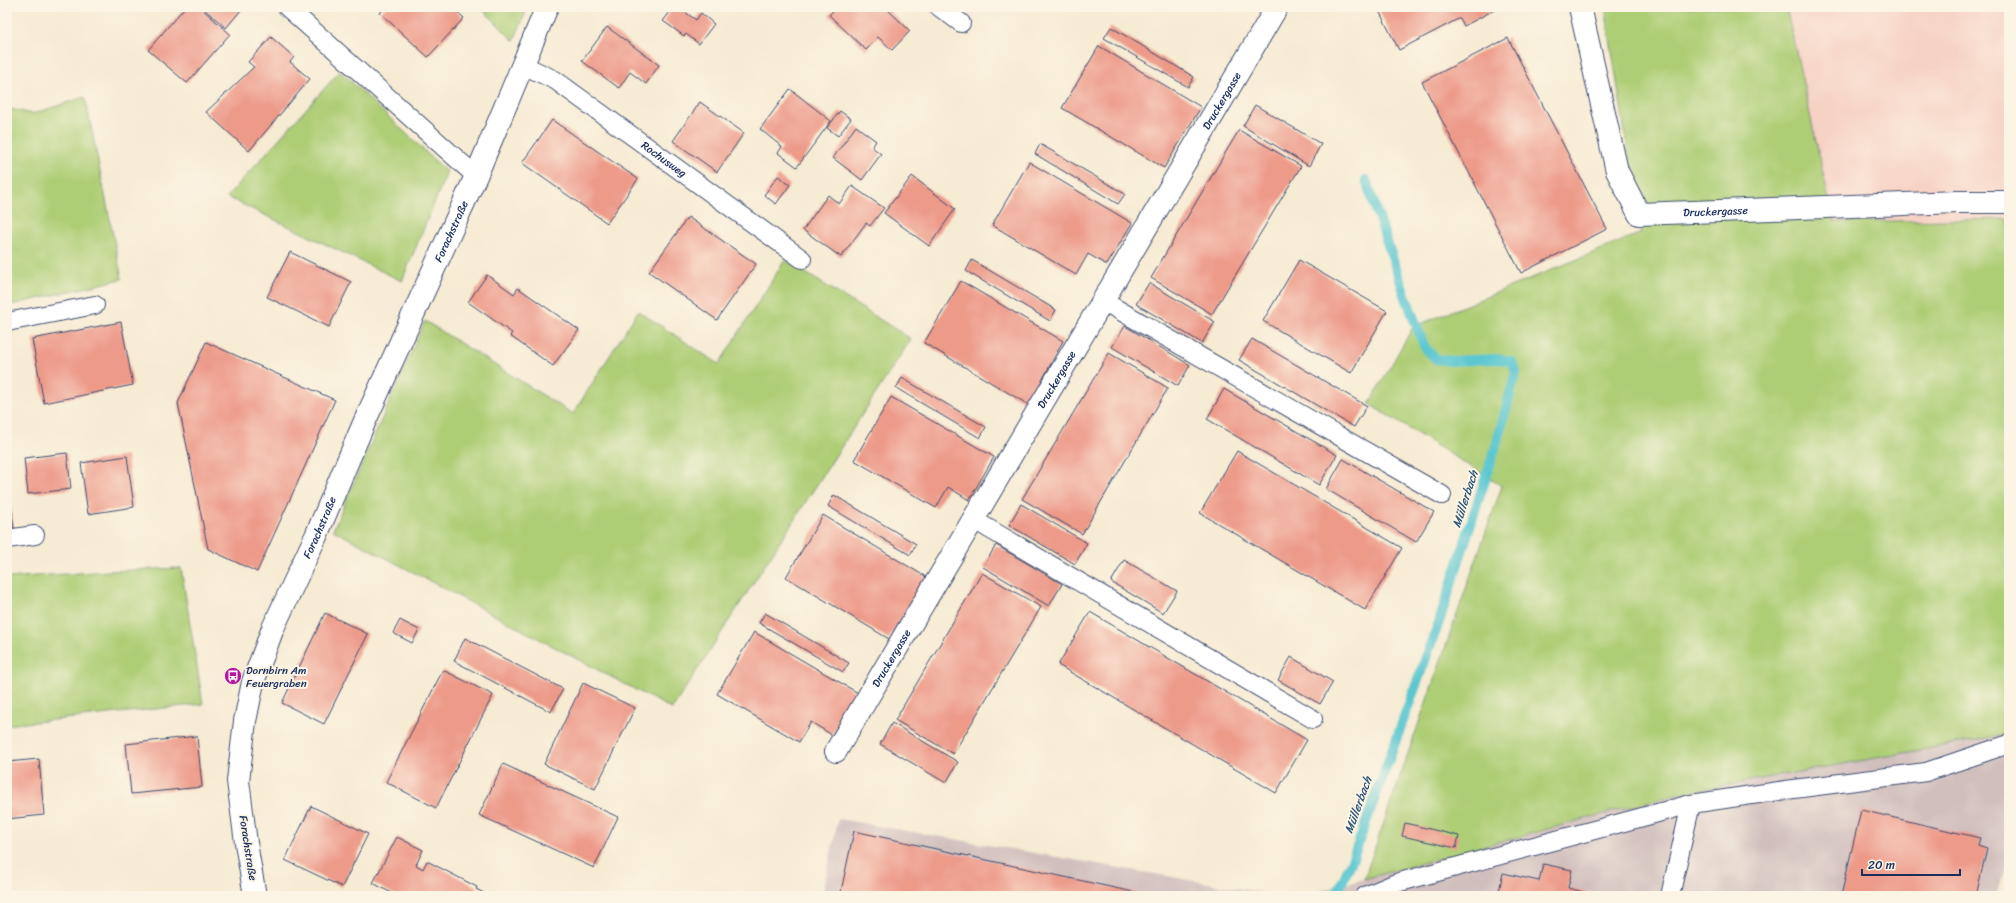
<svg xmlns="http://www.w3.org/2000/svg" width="2016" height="903" font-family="Sriracha,sans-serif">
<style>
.built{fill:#f6d2c4}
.industrial{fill:#d1bfbe}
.green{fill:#aece76;stroke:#647e6a}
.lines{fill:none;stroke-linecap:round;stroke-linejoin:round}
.stream{stroke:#5bc7d1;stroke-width:10}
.building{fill:#ed9a89}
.lane-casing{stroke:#3c4b70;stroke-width:20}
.street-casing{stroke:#3c4b70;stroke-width:24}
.lane{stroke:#fff;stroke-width:18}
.street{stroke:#fff;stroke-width:22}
.labels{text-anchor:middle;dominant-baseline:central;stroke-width:4;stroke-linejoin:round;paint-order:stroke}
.street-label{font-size:11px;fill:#1b2f5e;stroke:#fcf5e5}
.poi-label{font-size:11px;fill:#1b2f5e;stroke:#fcf5e5;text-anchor:start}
.water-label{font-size:12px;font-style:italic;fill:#2b557b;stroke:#fcf5e5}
</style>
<rect width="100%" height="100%" fill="#fcf5e5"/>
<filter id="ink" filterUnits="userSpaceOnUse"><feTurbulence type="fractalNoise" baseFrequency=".025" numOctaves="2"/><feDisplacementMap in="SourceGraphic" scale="8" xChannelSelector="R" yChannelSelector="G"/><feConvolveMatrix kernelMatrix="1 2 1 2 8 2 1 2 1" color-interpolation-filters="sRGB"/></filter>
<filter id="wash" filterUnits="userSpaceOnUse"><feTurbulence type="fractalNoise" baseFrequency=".012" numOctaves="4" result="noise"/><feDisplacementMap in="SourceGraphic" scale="16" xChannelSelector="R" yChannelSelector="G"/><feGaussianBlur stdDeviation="0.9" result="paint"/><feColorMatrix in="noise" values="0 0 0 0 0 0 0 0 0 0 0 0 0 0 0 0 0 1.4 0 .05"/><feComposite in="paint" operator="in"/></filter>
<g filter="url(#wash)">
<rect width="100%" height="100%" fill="#f6ebd3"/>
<polygon class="built" points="1786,7 2009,7 2009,219 1834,223"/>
<g class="industrial">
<polygon points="2009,734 2009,854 1997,896 1301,896 1677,794"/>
<polygon points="838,819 1282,896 822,896"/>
</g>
<g class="green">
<polygon points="480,7 528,7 514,41"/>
<polygon points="1605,7 1786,7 1834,222 2009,219 2009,734 1677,794 1364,879 1502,486 1369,404 1413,327 1641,233"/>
<polygon points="340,71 447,172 402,281 227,197"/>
<polygon points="85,97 122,279 7,306 7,108 32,114"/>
<polygon points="785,260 911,339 672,709 333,530 425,321 573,414 638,311 719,364"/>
<polygon points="181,568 203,704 7,725 7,578 109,571"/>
</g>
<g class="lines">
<polyline class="stream" points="1336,896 1353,858 1439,622 1496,446 1516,372 1512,362 1500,359 1450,361 1436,359 1430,353 1424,346 1404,292 1366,180"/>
</g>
<g id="blocks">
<g class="building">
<polygon points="185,7 200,7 230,34 187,83 148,50"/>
<polygon points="202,7 240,7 242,9 226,28"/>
<polygon points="386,7 452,7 464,18 428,57 380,13"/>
<polygon points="674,7 678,7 696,20 701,13 714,24 699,44 686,34 684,36 663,21"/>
<polygon points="837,7 885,7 910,31 892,50 878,37 866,50 829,15"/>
<polygon points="1377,7 1500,7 1464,26 1460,18 1399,50"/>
<polygon points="607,27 659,65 646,84 630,72 619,88 582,61"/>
<polygon points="1111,27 1194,77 1188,87 1104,38"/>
<polygon points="271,37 294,57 290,62 310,79 249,151 206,112 254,67 248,62"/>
<polygon points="1508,38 1607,229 1521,273 1422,82"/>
<polygon points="1099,46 1201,107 1164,168 1062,108"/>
<polygon points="790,89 831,121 797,167 778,153 782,147 760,129"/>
<polygon points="700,102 744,133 717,172 673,141"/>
<polygon points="1255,105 1321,144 1309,166 1243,126"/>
<polygon points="840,111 851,119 838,136 827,128"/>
<polygon points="552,120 638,179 607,223 522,163"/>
<polygon points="856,126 876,141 872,147 881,154 862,180 833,158"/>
<polygon points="1239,130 1301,166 1212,314 1151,278"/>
<polygon points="1040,144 1125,194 1118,204 1035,154"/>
<polygon points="1029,162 1132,223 1107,265 1088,254 1076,275 992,225"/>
<polygon points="778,176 790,185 776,204 764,195"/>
<polygon points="912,176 955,209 929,246 884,213"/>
<polygon points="852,186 884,208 870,226 866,223 841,257 803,230 828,195 839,204"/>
<polygon points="688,217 756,264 717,320 649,272"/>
<polygon points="290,252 351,282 329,327 267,297"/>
<polygon points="972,260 1056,310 1050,321 966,271"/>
<polygon points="1299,260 1387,311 1351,373 1263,321"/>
<polygon points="487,275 514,294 518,288 579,330 553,366 510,336 512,333 468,302"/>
<polygon points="961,281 1063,341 1029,405 924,343"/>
<polygon points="1149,283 1215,322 1202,343 1136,304"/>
<polygon points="121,322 133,385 44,403 32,339"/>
<polygon points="1125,326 1190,365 1178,386 1112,347"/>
<polygon points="1252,339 1367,406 1354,427 1239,360"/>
<polygon points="206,342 335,400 257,572 208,549 178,403"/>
<polygon points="1109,353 1168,388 1082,534 1022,499"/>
<polygon points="902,378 986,427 980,438 896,388"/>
<polygon points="1224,389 1337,455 1319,485 1207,419"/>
<polygon points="891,397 994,457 969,500 948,487 936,508 854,460"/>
<polygon points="1237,451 1402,548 1365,610 1200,513"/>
<polygon points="67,453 71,489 28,494 24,458"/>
<polygon points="127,456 134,507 88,514 81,463"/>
<polygon points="1343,459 1434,512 1416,542 1326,489"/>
<polygon points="7,479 14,528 7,529"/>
<polygon points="834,495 916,544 910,555 828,506"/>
<polygon points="1021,504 1087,543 1075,564 1009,525"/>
<polygon points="823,515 926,577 889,639 786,577"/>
<polygon points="996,545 1062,584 1049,606 983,567"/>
<polygon points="1124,560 1177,591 1163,613 1111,582"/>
<polygon points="982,573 1041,607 953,754 895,720"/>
<polygon points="1090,612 1307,740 1276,793 1058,665"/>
<polygon points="325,613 368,634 324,724 282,703"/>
<polygon points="765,613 849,663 843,672 759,623"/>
<polygon points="400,620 419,630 412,643 393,633"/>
<polygon points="754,632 858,693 832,735 811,722 799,742 717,694"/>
<polygon points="465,638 563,689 551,712 454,661"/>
<polygon points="1291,657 1333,682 1320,704 1278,680"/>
<polygon points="443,670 493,695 436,808 386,782"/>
<polygon points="583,683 635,708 595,789 544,764"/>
<polygon points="892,723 958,762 946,783 880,744"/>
<polygon points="197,736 202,787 131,794 126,744"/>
<polygon points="39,759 44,815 7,819 7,762"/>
<polygon points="503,764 618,817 594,868 479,815"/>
<polygon points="311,806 368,834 342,887 285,860"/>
<polygon points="1861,810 1980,838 1978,845 1987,848 1976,896 1841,896"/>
<polygon points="1405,823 1459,836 1456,848 1402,836"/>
<polygon points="854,831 1147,895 1147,896 840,896"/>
<polygon points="397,837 423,850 416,865 423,869 427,861 477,887 476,889 490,896 397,896 373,883"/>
<polygon points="1543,864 1572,870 1568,888 1599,896 1498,896 1503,873 1539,881"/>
</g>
</g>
</g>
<g filter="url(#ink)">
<use href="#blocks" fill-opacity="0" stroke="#3c4b70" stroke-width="1"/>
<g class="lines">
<defs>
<g id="lane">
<polyline points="287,7 476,176"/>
<polyline points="939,7 961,23"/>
<path id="s1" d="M523 65 555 80 802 259"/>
<polyline points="1103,301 1442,495"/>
<polyline points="7,322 95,305"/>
<polyline points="974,520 1313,719"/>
<polyline points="7,539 35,535"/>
<polyline points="1365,896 1396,883 1691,804 1786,790 1926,772 2009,744"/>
<polyline points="1670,896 1691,804"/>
</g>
<g id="street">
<path id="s2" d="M1580 7 1617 171 1639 214 1957 202H2009"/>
<path id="s3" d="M836 751 1277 7"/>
<path id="s4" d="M255 896 246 843 238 781 245 721 253 682 273 628 316 536 364 423 476 176 547 7"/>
</g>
</defs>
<use href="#lane" class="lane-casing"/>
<use href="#street" class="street-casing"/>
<use href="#lane" class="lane"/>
<use href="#street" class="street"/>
</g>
</g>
<defs>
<symbol id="bus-disc" viewBox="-11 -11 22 22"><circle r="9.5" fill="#b5179e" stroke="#fcf5e5"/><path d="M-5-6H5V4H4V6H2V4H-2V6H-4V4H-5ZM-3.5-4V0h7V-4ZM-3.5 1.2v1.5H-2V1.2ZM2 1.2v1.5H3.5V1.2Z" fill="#fff"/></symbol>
</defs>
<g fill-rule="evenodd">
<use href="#bus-disc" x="223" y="666" width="20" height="20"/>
</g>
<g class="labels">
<g class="street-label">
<text stroke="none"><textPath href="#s3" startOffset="756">Druckergasse</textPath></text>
<text stroke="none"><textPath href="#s1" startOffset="170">Rochusweg</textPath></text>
<text stroke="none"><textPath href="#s2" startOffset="293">Druckergasse</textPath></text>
<text stroke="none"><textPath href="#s4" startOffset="709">Forachstraße</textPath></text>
<text stroke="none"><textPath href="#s3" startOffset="432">Druckergasse</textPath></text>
<text stroke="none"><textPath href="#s4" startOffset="385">Forachstraße</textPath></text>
<text stroke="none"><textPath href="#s3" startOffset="108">Druckergasse</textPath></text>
<text transform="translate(248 848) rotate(81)">Forachstraße</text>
</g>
<g class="poi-label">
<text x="246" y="670">Dornbirn Am<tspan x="246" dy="13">Feuergraben</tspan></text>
</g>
<g class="water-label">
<text transform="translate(1465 499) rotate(-72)">Müllerbach</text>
<text transform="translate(1358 805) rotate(-70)">Müllerbach</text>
</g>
</g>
<rect width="2016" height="903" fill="none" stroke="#fcf5e5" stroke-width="24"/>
<path d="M1862 869v6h98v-6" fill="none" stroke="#1b2f5e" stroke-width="2"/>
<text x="1868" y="869" font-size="12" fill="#1b2f5e" stroke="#fcf5e5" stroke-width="3" paint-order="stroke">20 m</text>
</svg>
